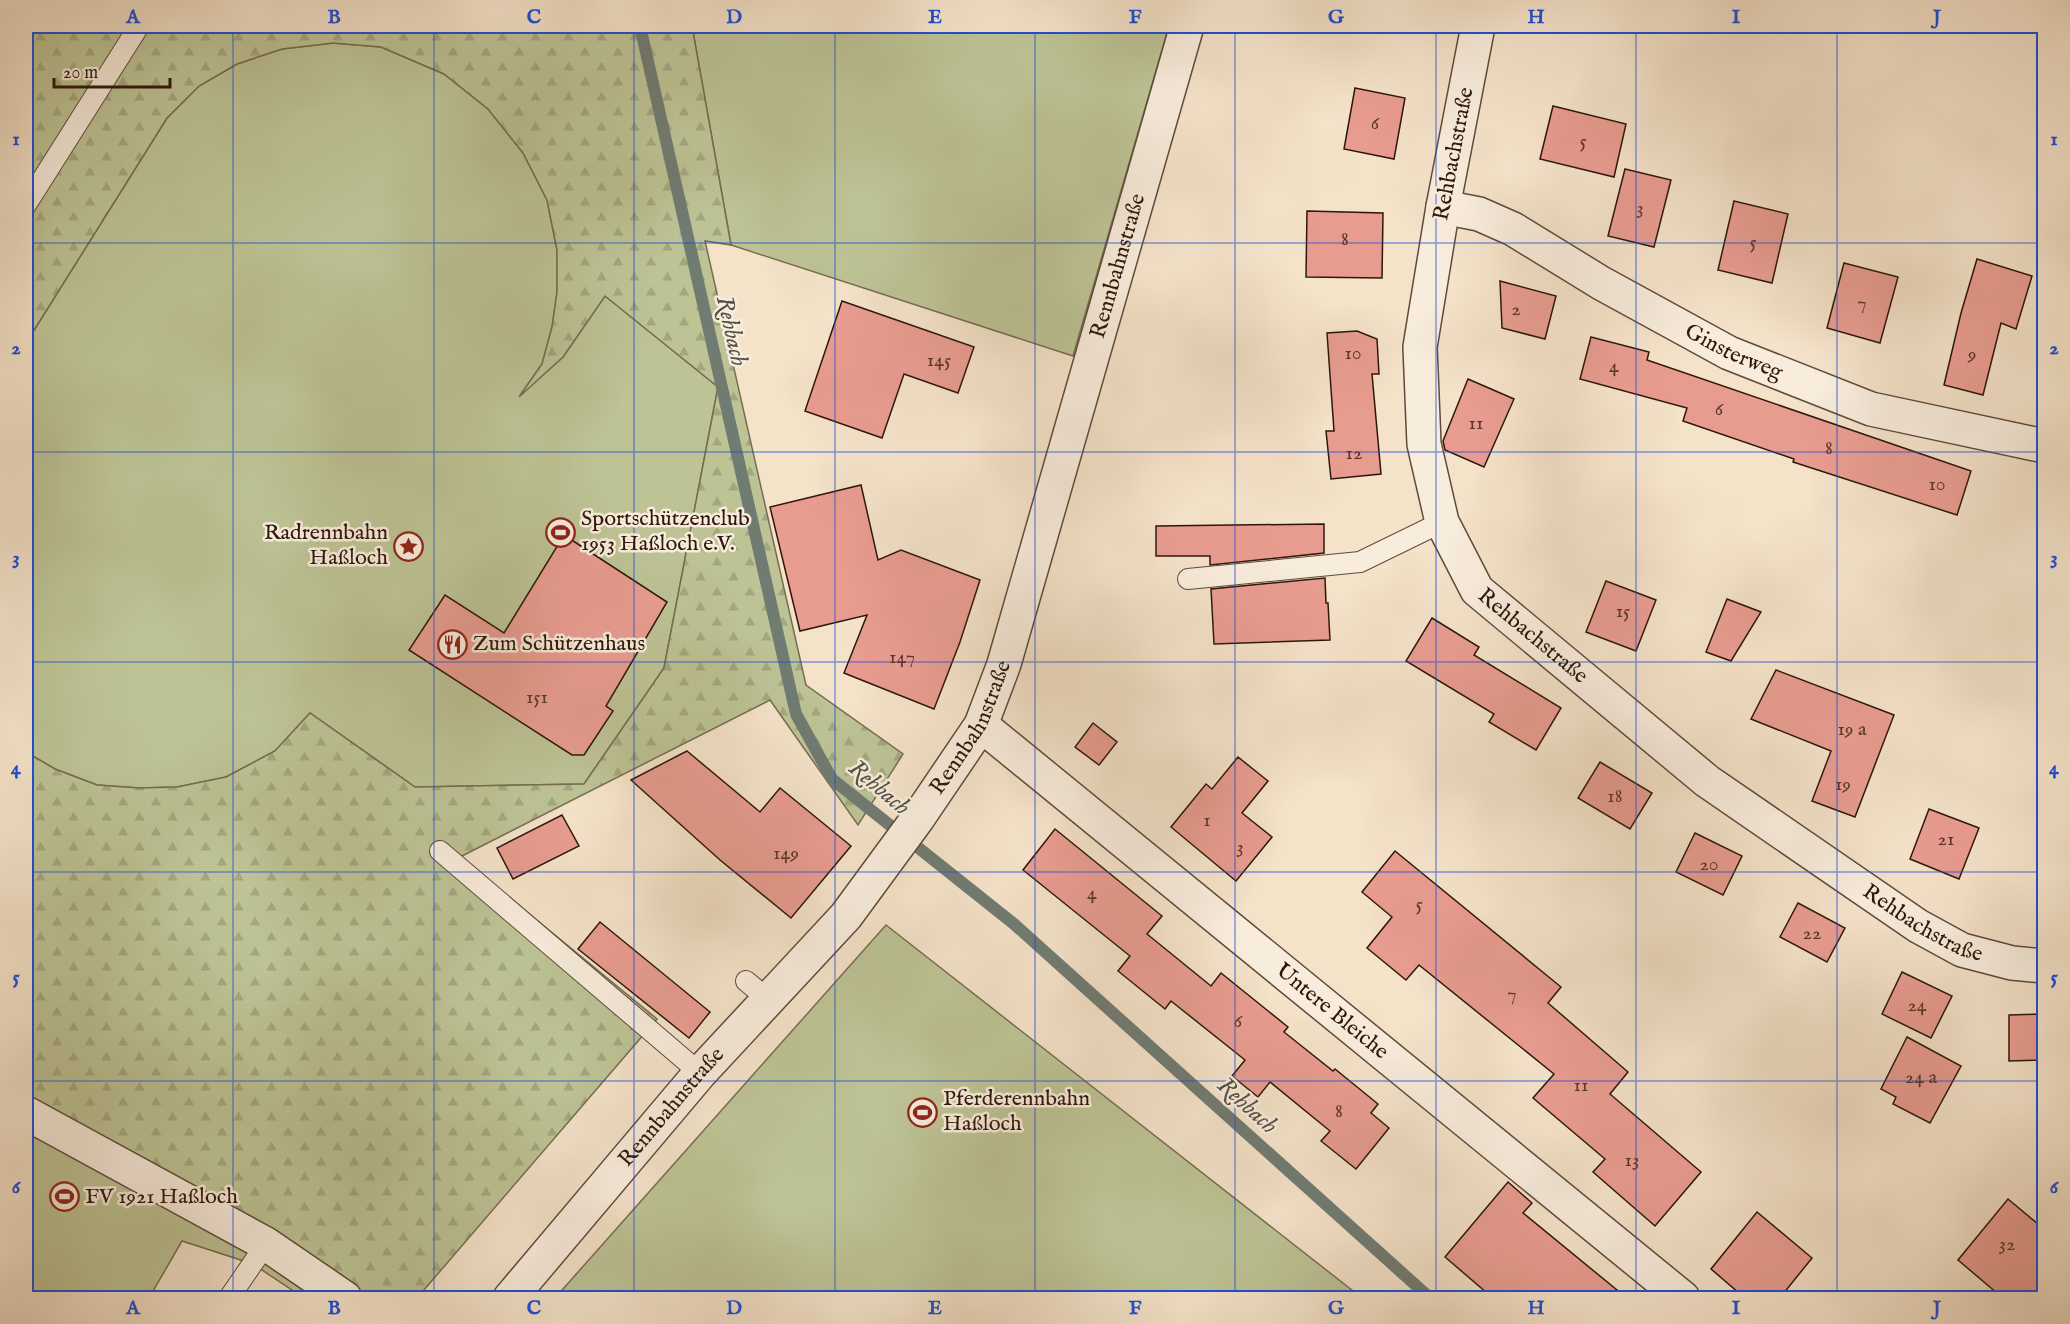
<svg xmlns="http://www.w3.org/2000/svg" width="2070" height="1324" font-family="'IM FELL English',serif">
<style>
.grass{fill:#bdc395;stroke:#766d50;stroke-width:1.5}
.forest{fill:url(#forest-firs);stroke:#766d50;stroke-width:1.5}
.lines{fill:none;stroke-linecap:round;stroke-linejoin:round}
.stream{stroke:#707b72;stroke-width:12}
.building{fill:#e89c90;stroke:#2e170a;stroke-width:1.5}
.service-casing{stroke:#604a3a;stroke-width:22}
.minor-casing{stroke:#604a3a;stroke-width:36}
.service{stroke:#f8ecdc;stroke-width:20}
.minor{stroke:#f8ecdc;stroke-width:33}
.grid{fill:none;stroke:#1d4ed8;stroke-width:1.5;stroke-opacity:0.55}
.labels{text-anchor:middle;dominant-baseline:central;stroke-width:5;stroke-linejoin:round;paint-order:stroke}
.number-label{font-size:20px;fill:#5c382c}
.street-label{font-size:22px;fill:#2e170a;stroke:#f8ecdc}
.poi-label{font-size:22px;fill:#2e170a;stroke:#f8ecdc;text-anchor:start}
.water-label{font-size:24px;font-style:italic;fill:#545147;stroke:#f8ecdc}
.neatline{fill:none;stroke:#1d4ed8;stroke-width:2}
.grid-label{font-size:20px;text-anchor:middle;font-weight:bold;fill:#1d4ed8}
</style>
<defs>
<pattern id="forest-firs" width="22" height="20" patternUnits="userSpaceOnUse" patternTransform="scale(1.5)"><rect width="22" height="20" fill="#bdc395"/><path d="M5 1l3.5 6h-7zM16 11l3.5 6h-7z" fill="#a3a77f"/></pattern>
</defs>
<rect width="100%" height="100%" fill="#f4e2c9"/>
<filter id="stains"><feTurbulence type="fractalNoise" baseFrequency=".00333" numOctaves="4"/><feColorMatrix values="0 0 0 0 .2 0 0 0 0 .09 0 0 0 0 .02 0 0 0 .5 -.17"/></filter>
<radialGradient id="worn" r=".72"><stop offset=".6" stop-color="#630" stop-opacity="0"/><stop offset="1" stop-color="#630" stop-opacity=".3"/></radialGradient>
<g class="grass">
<polygon points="692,26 1169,26 1073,356 731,245"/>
<polygon points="333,43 381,47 444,74 488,109 523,153 547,200 557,250 557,292 552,327 542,364 521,394 563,357 605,296 718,387 664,668 584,784 415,787 310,713 275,751 226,777 177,787 139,788 97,785 55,769 26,752 26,343 167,118 199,86 237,64 282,49"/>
<polygon points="886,925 1362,1298 555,1298"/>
<polygon points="26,1100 275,1235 368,1298 304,1298 253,1264 182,1241 149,1298 26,1298"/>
</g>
<polygon class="forest" points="26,26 692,26 731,245 705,241 806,685 903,754 858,825 770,700 460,857 657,1019 417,1298 368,1298 275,1235 26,1100 26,752 55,769 97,785 139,788 177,787 226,777 275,751 310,713 415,787 584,784 664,668 718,387 605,296 563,357 519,397 542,364 552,327 557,292 557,250 547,200 523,153 488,109 444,74 381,47 333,43 282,49 237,64 199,86 167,118 26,343"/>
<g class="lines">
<polyline class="stream" points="640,26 796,714 832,779 1014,924 1430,1298"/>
</g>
<g class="building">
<polygon points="1355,88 1405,98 1394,159 1344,149"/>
<polygon points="1553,106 1626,124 1614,177 1540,159"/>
<polygon points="1625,169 1671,180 1654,247 1608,236"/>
<polygon points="1734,201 1788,214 1772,283 1718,270"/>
<polygon points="1307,211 1383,213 1382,278 1306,277"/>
<polygon points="1977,259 2032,276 2016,329 2001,323 1983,395 1944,385 1961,313"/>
<polygon points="1844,263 1898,277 1880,343 1827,328"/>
<polygon points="1500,281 1556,296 1545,339 1502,328"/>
<polygon points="842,301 974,347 958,393 904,374 882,438 805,411"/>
<polygon points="1357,331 1377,339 1379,374 1372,374 1381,474 1331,479 1326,431 1334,431 1327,333"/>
<polygon points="1591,337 1649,352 1647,360 1971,471 1957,515 1793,462 1794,459 1683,421 1687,408 1580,379"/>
<polygon points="1468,379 1514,399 1484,467 1445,450 1443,441"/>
<polygon points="861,485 878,560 901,550 980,580 960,642 934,709 844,673 867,615 800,631 770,507"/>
<polygon points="1324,524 1324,553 1210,565 1210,556 1156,556 1156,526"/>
<polygon points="564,535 667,602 606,706 613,711 584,755 572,755 409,650 445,595 504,633"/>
<polygon points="1325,578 1326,603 1328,603 1330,640 1214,644 1211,589"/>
<polygon points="1606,581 1656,600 1636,651 1586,632"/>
<polygon points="1727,599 1761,612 1731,661 1706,652"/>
<polygon points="1432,618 1479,647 1474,655 1561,708 1536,750 1489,722 1494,714 1406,661"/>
<polygon points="1776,670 1894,715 1855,817 1812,801 1831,751 1751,719"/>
<polygon points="1093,723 1117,742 1099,765 1075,747"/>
<polygon points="687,751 760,812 780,788 851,846 791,918 720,860 631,780"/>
<polygon points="1238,757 1268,781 1242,813 1272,837 1236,881 1171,827 1206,784 1212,789"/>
<polygon points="1600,762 1652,793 1630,829 1578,798"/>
<polygon points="1929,809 1979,828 1959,879 1910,859"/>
<polygon points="562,815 579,846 513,879 497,848"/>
<polygon points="1055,829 1162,916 1147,934 1211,986 1221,973 1288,1027 1284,1032 1333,1071 1335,1069 1378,1104 1371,1113 1389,1128 1356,1169 1321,1141 1330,1131 1270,1082 1258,1097 1232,1076 1245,1060 1171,1001 1165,1009 1118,971 1130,956 1023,870"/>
<polygon points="1695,833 1742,856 1723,895 1676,872"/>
<polygon points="1395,851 1561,987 1548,1003 1628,1072 1610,1094 1701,1172 1655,1226 1593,1172 1605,1159 1533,1098 1554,1074 1419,965 1406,980 1367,948 1392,917 1362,892"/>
<polygon points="1798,903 1845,928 1827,962 1780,937"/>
<polygon points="600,922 710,1012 689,1038 578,949"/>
<polygon points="1902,972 1952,996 1931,1038 1882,1014"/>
<polygon points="2044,1014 2044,1060 2009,1061 2009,1015"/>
<polygon points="1907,1037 1961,1066 1930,1123 1893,1104 1896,1097 1881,1089"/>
<polygon points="1508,1182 1532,1203 1523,1213 1628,1299 1494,1299 1445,1257"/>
<polygon points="2008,1199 2044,1229 2044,1282 2031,1299 2004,1299 1958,1260"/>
<polygon points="1757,1212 1812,1258 1779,1299 1746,1299 1711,1269"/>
</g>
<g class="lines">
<defs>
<g id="service">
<polyline points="26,205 139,26"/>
<polyline points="1188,579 1360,562 1442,522"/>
<polyline points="440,851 700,1073"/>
<polyline points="746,981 769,1000"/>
<polyline points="229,1298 266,1244"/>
</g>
<g id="minor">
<path id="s1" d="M1478 26 1443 207 1420 347 1424 444 1442 522 1477 590 1707 781 1918 926 1962 950 2012 963 2044 966"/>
<path id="s2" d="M1443 207 1479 214 1513 229 1601 283 1729 353 1871 409 2044 446"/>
<path id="s3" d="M981 725 1683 1298"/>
<polyline points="26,1113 266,1244 345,1298"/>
<path id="s4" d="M510 1298 700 1073 846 916 918 818 981 725 1004 664 1187 26"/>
</g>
</defs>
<use href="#service" class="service-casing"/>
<use href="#minor" class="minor-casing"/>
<use href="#service" class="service"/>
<use href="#minor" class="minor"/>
</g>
<path class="grid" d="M233 26V1298M434 26V1298M634 26V1298M835 26V1298M1035 26V1298M1235 26V1298M1436 26V1298M1636 26V1298M1837 26V1298M26 243H2044M26 452H2044M26 662H2044M26 872H2044M26 1081H2044"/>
<defs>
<symbol id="stadium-ring" viewBox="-11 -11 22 22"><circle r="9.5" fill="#f8ecdc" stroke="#8f2418" stroke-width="1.5"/><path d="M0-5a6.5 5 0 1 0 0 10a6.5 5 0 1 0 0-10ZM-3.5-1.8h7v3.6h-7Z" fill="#8f2418"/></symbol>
<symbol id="sight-ring" viewBox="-11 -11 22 22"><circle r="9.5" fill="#f8ecdc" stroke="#8f2418" stroke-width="1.5"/><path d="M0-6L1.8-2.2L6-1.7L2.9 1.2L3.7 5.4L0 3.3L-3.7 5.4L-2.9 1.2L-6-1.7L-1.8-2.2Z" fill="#8f2418"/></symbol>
<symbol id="restaurant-ring" viewBox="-11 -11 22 22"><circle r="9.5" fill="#f8ecdc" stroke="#8f2418" stroke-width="1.5"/><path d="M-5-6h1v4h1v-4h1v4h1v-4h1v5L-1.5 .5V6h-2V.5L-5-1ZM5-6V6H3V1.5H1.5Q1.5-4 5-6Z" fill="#8f2418"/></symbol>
</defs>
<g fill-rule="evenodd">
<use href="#stadium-ring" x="544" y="516" width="33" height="33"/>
<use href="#sight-ring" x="392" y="530" width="33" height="33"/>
<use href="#restaurant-ring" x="436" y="628" width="33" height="33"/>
<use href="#stadium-ring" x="906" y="1096" width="33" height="33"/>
<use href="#stadium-ring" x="48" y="1180" width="33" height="33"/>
</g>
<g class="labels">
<g class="number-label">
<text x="1375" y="123">6</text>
<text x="1583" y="141">5</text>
<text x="1640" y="208">3</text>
<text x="1345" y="239">8</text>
<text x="1753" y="242">5</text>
<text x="1862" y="303">7</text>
<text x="1516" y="309">2</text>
<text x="1353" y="353">10</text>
<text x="1972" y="354">9</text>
<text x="939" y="360">145</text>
<text x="1614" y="366">4</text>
<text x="1719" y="409">6</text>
<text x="1476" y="423">11</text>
<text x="1829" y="448">8</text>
<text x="1354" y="453">12</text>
<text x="1937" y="484">10</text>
<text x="1623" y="611">15</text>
<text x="902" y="657">147</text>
<text x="537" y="697">151</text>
<text x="1852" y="729">19 a</text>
<text x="1843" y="784">19</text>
<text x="1615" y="796">18</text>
<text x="1207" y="820">1</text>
<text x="1946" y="839">21</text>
<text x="1240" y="847">3</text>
<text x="786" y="853">149</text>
<text x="1709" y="864">20</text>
<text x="1092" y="893">4</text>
<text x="1419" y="904">5</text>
<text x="1812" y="933">22</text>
<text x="1512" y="994">7</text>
<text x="1917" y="1005">24</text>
<text x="1238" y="1021">6</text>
<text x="1921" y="1077">24 a</text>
<text x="1581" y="1085">11</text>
<text x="1339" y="1111">8</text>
<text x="1632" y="1160">13</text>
<text x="2007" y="1244">32</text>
</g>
<g class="street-label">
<text transform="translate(1454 154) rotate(-79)">Rehbachstraße</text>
<text stroke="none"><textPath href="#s4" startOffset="1222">Rennbahnstraße</textPath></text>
<text stroke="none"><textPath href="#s2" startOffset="327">Ginsterweg</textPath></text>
<text stroke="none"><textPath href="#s1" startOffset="652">Rehbachstraße</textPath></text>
<text stroke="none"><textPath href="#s4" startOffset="736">Rennbahnstraße</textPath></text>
<text stroke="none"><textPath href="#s1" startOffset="1138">Rehbachstraße</textPath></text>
<text stroke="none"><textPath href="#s3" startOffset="453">Untere Bleiche</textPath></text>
<text stroke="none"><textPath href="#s4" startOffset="250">Rennbahnstraße</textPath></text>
</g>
<g class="poi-label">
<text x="581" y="519">Sportschützenclub<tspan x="581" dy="25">1953 Haßloch e.V.</tspan></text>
<text x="388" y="533" text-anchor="end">Radrennbahn<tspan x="388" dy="25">Haßloch</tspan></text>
<text x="473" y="644">Zum Schützenhaus</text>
<text x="943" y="1099">Pferderennbahn<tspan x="943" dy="25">Haßloch</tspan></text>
<text x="85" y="1197">FV 1921 Haßloch</text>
</g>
<g class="water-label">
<text transform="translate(731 331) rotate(77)">Rehbach</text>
<text transform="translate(879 788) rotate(40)">Rehbach</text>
<text transform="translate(1247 1106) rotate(42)">Rehbach</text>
</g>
</g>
<rect width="2070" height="1324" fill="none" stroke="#f4e2c9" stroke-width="66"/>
<path d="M54 78v9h116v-9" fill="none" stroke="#2e170a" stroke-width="3"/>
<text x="63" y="78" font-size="18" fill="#2e170a" stroke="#f8ecdc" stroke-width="4.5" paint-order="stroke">20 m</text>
<rect x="33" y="33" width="2004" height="1258" class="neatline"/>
<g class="grid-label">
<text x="133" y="23">A</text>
<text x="334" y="23">B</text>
<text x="534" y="23">C</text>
<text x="734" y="23">D</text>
<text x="935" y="23">E</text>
<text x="1135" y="23">F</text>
<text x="1336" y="23">G</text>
<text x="1536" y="23">H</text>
<text x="1736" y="23">I</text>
<text x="1937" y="23">J</text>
<text x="16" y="145">1</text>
<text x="2054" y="145">1</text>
<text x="16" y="354">2</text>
<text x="2054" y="354">2</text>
<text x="16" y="564">3</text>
<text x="2054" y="564">3</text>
<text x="16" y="774">4</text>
<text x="2054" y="774">4</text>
<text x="16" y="983">5</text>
<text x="2054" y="983">5</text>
<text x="16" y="1193">6</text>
<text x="2054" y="1193">6</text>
<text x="133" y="1314">A</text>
<text x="334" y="1314">B</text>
<text x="534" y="1314">C</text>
<text x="734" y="1314">D</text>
<text x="935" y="1314">E</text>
<text x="1135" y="1314">F</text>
<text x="1336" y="1314">G</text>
<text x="1536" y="1314">H</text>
<text x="1736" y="1314">I</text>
<text x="1937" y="1314">J</text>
</g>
<rect width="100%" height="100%" filter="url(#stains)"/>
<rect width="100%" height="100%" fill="url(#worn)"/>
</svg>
